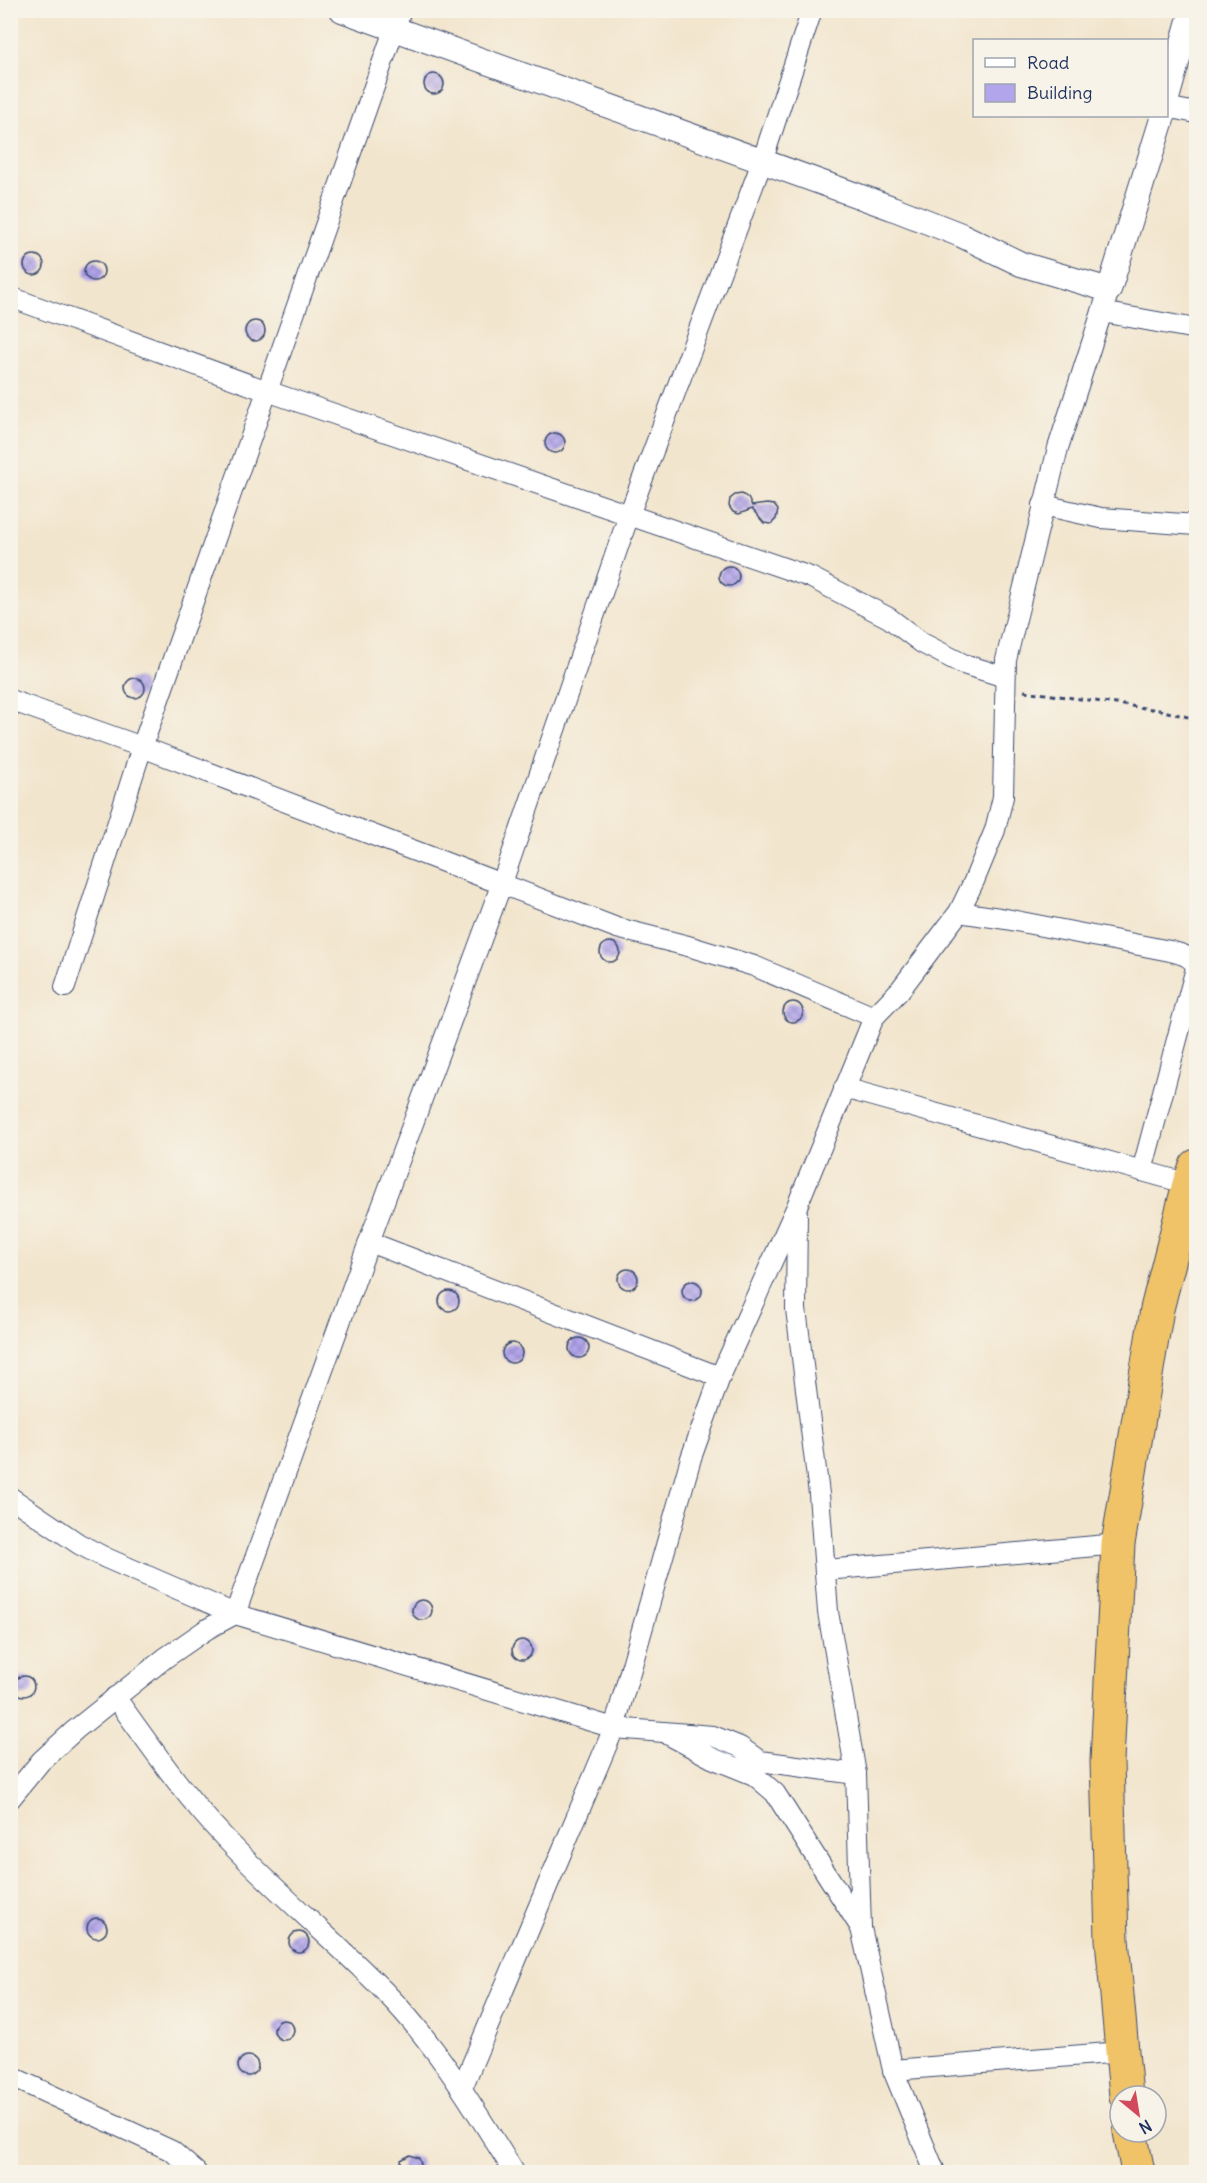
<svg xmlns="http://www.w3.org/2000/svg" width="1207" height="2183" font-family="Delius,sans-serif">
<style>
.building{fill:url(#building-cross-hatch)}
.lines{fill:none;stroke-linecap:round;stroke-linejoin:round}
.minor-casing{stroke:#3b4a6f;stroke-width:22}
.tertiary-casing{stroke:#3b4a6f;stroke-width:26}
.trunk-casing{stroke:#3b4a6f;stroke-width:35}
.path{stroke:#3b4a6f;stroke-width:3;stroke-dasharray:4.5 4.5;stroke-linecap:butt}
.minor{stroke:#fff;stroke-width:20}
.tertiary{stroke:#fff;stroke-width:24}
.trunk{stroke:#f0c369;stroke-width:33}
</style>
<defs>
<pattern id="building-cross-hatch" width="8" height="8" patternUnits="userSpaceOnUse" patternTransform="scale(1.5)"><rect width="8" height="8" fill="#b3a5ec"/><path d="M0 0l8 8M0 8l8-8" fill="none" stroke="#9187c2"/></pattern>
</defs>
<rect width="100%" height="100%" fill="#f7f3e8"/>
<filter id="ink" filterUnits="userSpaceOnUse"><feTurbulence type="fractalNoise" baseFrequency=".0167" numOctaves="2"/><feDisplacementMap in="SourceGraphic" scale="12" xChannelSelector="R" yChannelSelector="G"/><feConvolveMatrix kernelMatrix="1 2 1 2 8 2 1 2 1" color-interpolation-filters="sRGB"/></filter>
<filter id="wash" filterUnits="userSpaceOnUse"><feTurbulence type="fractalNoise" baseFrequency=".008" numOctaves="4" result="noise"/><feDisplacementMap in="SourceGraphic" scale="24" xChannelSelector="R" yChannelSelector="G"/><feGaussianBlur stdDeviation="1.35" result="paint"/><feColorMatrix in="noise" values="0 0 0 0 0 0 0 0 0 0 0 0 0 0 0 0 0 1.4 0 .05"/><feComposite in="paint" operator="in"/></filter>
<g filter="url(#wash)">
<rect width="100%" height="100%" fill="#f2e5cd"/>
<g id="blocks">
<g class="building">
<circle cx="434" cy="84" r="10"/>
<circle cx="34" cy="265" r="10"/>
<circle cx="94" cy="271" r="10"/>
<circle cx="255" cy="331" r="10"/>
<circle cx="555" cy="443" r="10"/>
<polygon points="742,494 748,498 752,506 767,504 774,505 778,510 776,519 771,524 764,523 752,509 739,514 733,512 729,506 730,499 735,495"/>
<circle cx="729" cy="576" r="10"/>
<circle cx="135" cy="688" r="10"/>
<circle cx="610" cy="952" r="10"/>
<circle cx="793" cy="1012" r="10"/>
<circle cx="628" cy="1279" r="10"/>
<circle cx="692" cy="1291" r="10"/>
<circle cx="449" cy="1301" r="10"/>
<circle cx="579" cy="1348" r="10"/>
<circle cx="512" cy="1353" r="10"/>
<circle cx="422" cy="1610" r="10"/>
<circle cx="522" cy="1650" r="10"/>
<circle cx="24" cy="1686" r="10"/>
<circle cx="97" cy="1928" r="10"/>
<circle cx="299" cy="1942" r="10"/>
<circle cx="284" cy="2030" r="10"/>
<circle cx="248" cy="2066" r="10"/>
<polygon points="410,2155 419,2158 421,2164 419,2172 402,2172 401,2160"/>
</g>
</g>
</g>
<g filter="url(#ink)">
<use href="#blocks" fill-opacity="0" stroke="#3b4a6f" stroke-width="1.5"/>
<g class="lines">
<defs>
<g id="minor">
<polyline points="1166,107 1196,113"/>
<polyline points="10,297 267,391 810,577 889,618 922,643 963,664 1005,677"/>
<polyline points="1102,312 1196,329"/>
<polyline points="1043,505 1101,518 1196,525"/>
<polyline points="10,700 142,747 617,928 688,946 754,966 874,1017"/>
<path d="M959 912 1006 919 1170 951C1181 954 1193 956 1196 968L1142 1171"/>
<polyline points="65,987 142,747 401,10"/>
<polyline points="844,1088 1189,1184"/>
<polyline points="797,1213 796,1309 819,1494 828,1612 856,1774 861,1928 893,2070 935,2172"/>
<polyline points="369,1242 720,1377"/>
<polyline points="10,1497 79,1544 106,1558 235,1614 614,1728 713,1736 740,1747 760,1761 856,1774"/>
<polyline points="826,1570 1118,1544"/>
<path d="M115 1697C150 1745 183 1794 224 1837 275 1891 333 1939 385 1992 437 2045 475 2109 514 2172"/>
<polyline points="669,1735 712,1758 754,1775 775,1793 861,1928"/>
<polyline points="10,1799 41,1761 75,1730 165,1658 207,1629 235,1614 369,1242 502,883 629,515 762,162 812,10"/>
<polyline points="893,2070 1122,2052"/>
<polyline points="10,2076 172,2151 196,2172"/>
<polyline points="462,2088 614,1728 691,1458 720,1377 797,1206 874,1017 900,990 959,912 974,881 995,830 1003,797 1006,660 1058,448 1109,290"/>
</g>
<g id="tertiary">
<polyline points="342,10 892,208 961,235 1021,264 1109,290 1163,116"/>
<polyline points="1166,102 1192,10"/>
</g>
<g id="trunk">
<polyline points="1126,2096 1112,1939 1107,1761 1118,1544 1157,1309 1189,1184 1196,1166"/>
<polyline points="1130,2132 1138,2172"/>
</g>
</defs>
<use href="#minor" class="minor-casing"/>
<use href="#tertiary" class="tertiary-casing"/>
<use href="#trunk" class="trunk-casing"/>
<polyline class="path" points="1024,691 1159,710 1196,719"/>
<use href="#minor" class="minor"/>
<use href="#tertiary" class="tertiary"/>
<use href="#trunk" class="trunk"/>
</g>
</g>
<rect width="1207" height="2183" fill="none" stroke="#f7f3e8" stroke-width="36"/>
<rect x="973" y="39" width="195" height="78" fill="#f7f3e8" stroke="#9fa5b1" stroke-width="1.5"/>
<rect x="985" y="58" width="30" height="9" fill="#ffffff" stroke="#9fa5b1" stroke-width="1.5"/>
<text x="1027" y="69" font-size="18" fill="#1b2f5e">Road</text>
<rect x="985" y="84" width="30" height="18" fill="#b3a5ec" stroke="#9fa5b1" stroke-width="1.5"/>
<text x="1027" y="99" font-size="18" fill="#1b2f5e">Building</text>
<g transform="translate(1138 2114) rotate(150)"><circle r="28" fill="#f7f3e8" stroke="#9fa5b1" stroke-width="1.5"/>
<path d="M0-4.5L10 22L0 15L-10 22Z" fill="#d1495b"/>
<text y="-9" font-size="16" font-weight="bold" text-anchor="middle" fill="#1b2f5e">N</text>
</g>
</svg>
